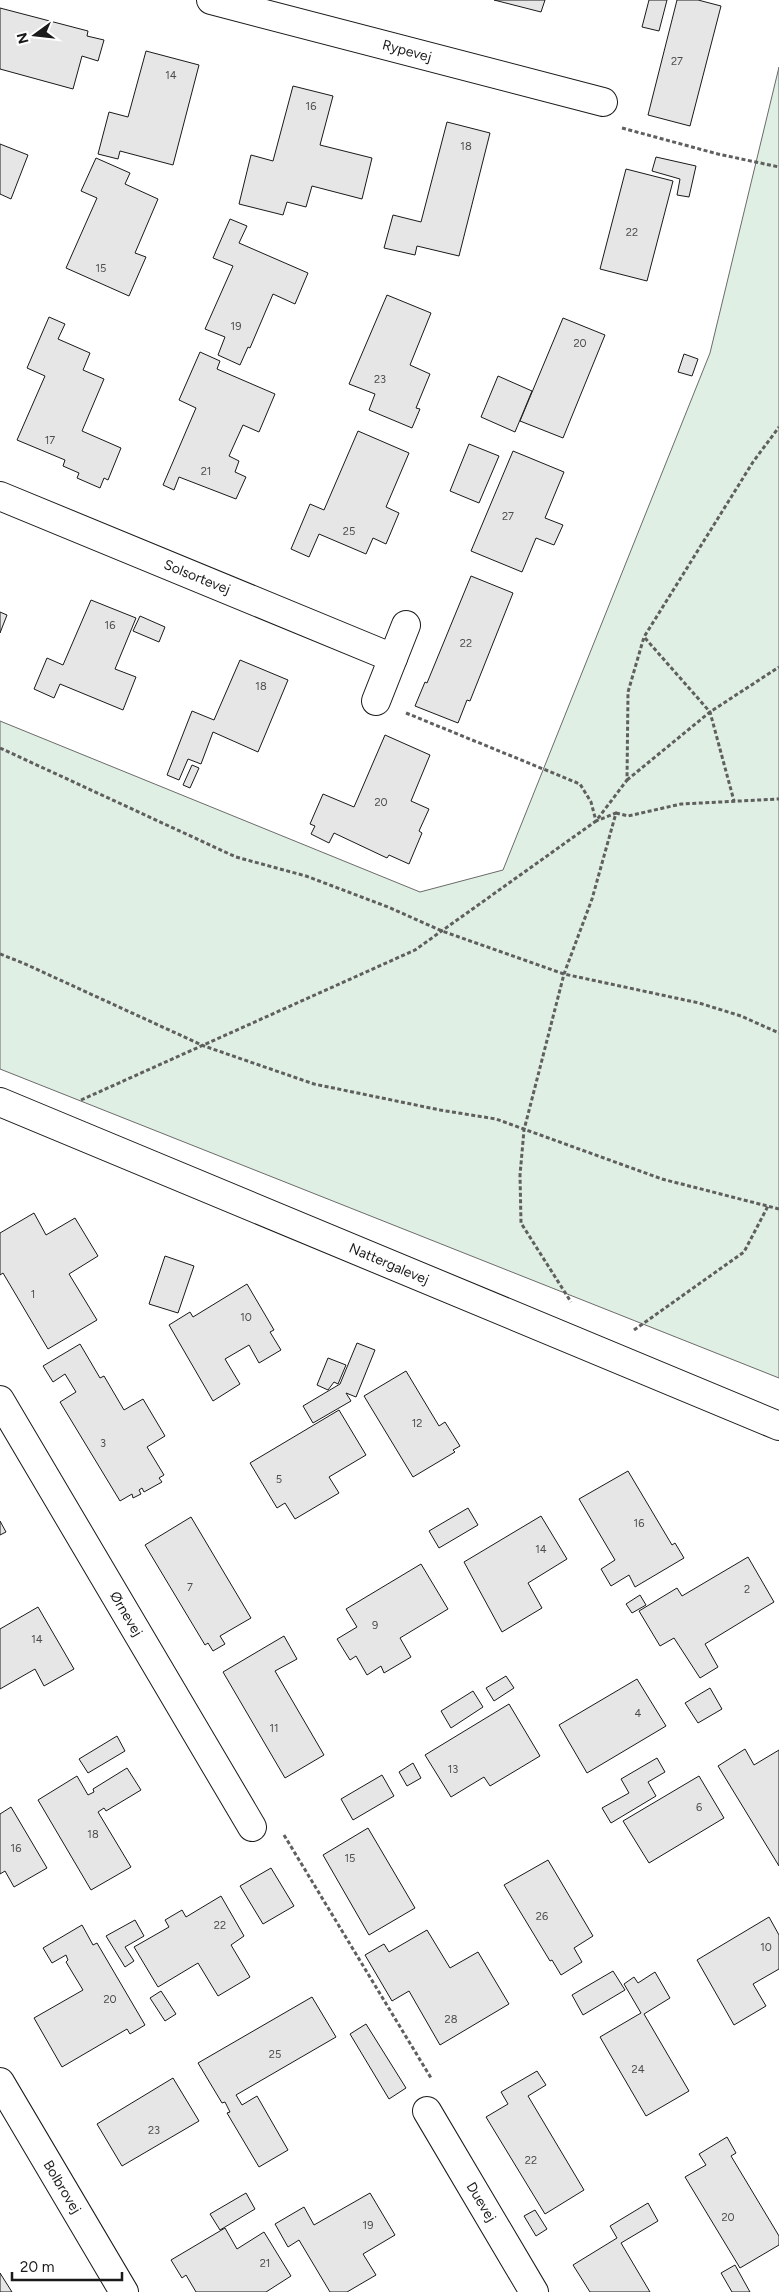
<svg xmlns="http://www.w3.org/2000/svg" width="779" height="2292" font-family="Figtree,sans-serif">
<style>
.green{fill:#e0efe3;stroke:#6a6a6a}
.building{fill:#e6e6e6;stroke:#1a1a1a}
.lines{fill:none;stroke-linecap:round;stroke-linejoin:round}
.minor-casing{stroke:#1a1a1a;stroke-width:30}
.tertiary-casing{stroke:#1a1a1a;stroke-width:30}
.path{stroke:#5f5f5f;stroke-width:3;stroke-dasharray:4 2.5;stroke-linecap:butt}
.minor{stroke:#fff;stroke-width:28}
.tertiary{stroke:#fff;stroke-width:28}
.labels{text-anchor:middle;dominant-baseline:central;stroke-width:4;stroke-linejoin:round;paint-order:stroke}
.number-label{font-size:11px;fill:#4d4d4d}
.street-label{font-size:14px;fill:#1a1a1a;stroke:#fff}
</style>
<rect width="100%" height="100%" fill="#fff"/>
<polygon class="green" points="779,67 779,1378 0,1069 0,721 420,892 503,870 710,353"/>
<g class="building">
<polygon points="494,0 545,0 541,12"/>
<polygon points="649,0 667,0 659,31 642,27"/>
<polygon points="677,0 698,0 721,6 690,126 648,115"/>
<polygon points="0,8 88,31 87,36 104,40 98,61 82,56 73,89 0,69"/>
<polygon points="146,51 199,65 173,165 120,151 118,159 98,154 109,112 128,117"/>
<polygon points="293,86 333,96 320,145 372,158 362,199 312,186 306,207 287,202 283,215 239,204 251,155 273,161"/>
<polygon points="447,122 490,133 459,256 417,246 415,255 384,248 393,215 421,222"/>
<polygon points="0,144 28,155 11,199 0,194"/>
<polygon points="656,157 696,166 689,197 677,195 680,179 652,171"/>
<polygon points="96,158 130,173 125,184 158,199 135,253 146,257 129,296 66,268 97,198 81,191"/>
<polygon points="626,169 673,181 647,281 600,269"/>
<polygon points="230,219 247,226 239,243 308,273 295,304 273,294 250,348 248,347 240,365 218,355 225,337 205,329 233,266 213,258"/>
<polygon points="387,295 431,313 410,365 430,374 416,408 420,409 412,428 369,410 375,394 349,384"/>
<polygon points="49,317 65,324 58,339 90,353 83,370 104,379 82,431 121,448 108,480 104,478 100,488 77,478 79,473 63,466 65,460 17,440 45,376 27,368"/>
<polygon points="563,318 605,335 563,438 520,421"/>
<polygon points="200,352 220,361 217,369 275,394 259,432 243,425 229,456 239,461 235,472 246,477 236,499 179,477 174,490 163,485 196,408 179,400"/>
<polygon points="684,354 698,359 692,376 678,372"/>
<polygon points="498,376 532,391 515,432 481,417"/>
<polygon points="358,431 409,453 386,507 399,513 386,544 373,538 366,554 319,534 309,557 291,549 310,504 324,510"/>
<polygon points="469,444 499,456 479,503 450,491"/>
<polygon points="513,451 564,472 545,518 563,525 554,545 536,538 522,572 471,551"/>
<polygon points="471,576 513,593 470,701 467,700 458,723 415,706 425,682 427,683"/>
<polygon points="91,600 136,618 115,669 136,677 123,710 60,684 54,698 34,689 47,658 63,665"/>
<polygon points="0,612 7,615 0,633"/>
<polygon points="140,616 165,627 159,642 133,631"/>
<polygon points="240,660 288,680 258,752 213,732 201,764 188,759 179,780 167,775 192,711 214,720"/>
<polygon points="385,735 430,755 411,801 429,809 419,831 422,833 409,864 389,855 387,858 334,833 329,843 311,834 315,826 310,824 323,794 354,807"/>
<polygon points="192,765 199,768 190,788 183,785"/>
<polygon points="34,1213 46,1235 75,1218 98,1256 69,1274 97,1320 48,1349 3,1273 0,1275 0,1233"/>
<polygon points="165,1256 194,1266 178,1313 149,1304"/>
<polygon points="247,1284 274,1330 270,1332 281,1350 259,1363 249,1345 225,1359 240,1384 213,1401 169,1325 190,1312 193,1317"/>
<polygon points="357,1343 375,1350 356,1397 346,1393 351,1401 313,1423 303,1406 340,1384"/>
<polygon points="80,1344 100,1378 104,1376 124,1410 143,1399 165,1436 147,1447 164,1475 159,1478 162,1482 144,1492 142,1488 139,1490 141,1494 133,1498 132,1494 120,1501 60,1402 76,1392 65,1374 53,1382 43,1366"/>
<polygon points="328,1358 346,1365 338,1384 334,1382 328,1390 317,1385"/>
<polygon points="406,1371 439,1426 445,1422 460,1446 453,1450 455,1452 413,1477 364,1396"/>
<polygon points="339,1410 366,1455 329,1477 339,1493 295,1519 285,1503 277,1508 250,1463"/>
<polygon points="628,1471 672,1545 675,1543 684,1558 635,1587 629,1575 611,1586 601,1569 615,1560 579,1499"/>
<polygon points="468,1508 478,1525 439,1548 429,1531"/>
<polygon points="541,1516 567,1559 528,1583 542,1608 502,1632 464,1562"/>
<polygon points="191,1517 251,1618 220,1636 225,1644 213,1651 208,1643 205,1645 145,1545"/>
<polygon points="0,1521 6,1532 0,1535"/>
<polygon points="748,1557 774,1602 705,1644 718,1667 700,1678 674,1638 660,1646 639,1611 677,1588 682,1596"/>
<polygon points="421,1564 448,1609 400,1638 411,1657 384,1673 381,1666 367,1675 356,1656 350,1660 337,1639 357,1627 346,1609"/>
<polygon points="640,1595 646,1605 632,1613 626,1604"/>
<polygon points="38,1607 74,1669 44,1686 35,1669 0,1689 0,1629"/>
<polygon points="284,1636 297,1659 275,1671 324,1755 285,1778 223,1672"/>
<polygon points="506,1676 514,1688 494,1701 486,1688"/>
<polygon points="637,1679 666,1726 587,1773 559,1725"/>
<polygon points="710,1688 722,1709 698,1723 685,1703"/>
<polygon points="473,1691 483,1707 451,1728 441,1711"/>
<polygon points="509,1704 540,1756 490,1786 484,1777 451,1797 425,1755"/>
<polygon points="117,1736 125,1751 88,1773 79,1759"/>
<polygon points="745,1749 754,1765 779,1750 779,1866 718,1766"/>
<polygon points="657,1758 665,1772 648,1782 656,1796 611,1823 602,1808 629,1793 621,1779"/>
<polygon points="413,1763 421,1778 407,1786 399,1772"/>
<polygon points="127,1768 141,1790 106,1811 104,1808 98,1812 131,1867 91,1890 38,1800 77,1776 88,1795 94,1792 93,1789"/>
<polygon points="382,1775 394,1796 353,1820 341,1799"/>
<polygon points="699,1776 724,1818 649,1863 623,1821"/>
<polygon points="11,1807 47,1868 14,1887 5,1871 0,1874 0,1814"/>
<polygon points="368,1828 415,1908 369,1935 323,1855"/>
<polygon points="548,1860 593,1936 574,1948 582,1962 561,1975 552,1960 550,1961 504,1885"/>
<polygon points="271,1868 294,1906 263,1924 240,1886"/>
<polygon points="221,1896 244,1936 231,1945 250,1977 218,1996 198,1963 158,1987 134,1947 169,1927 165,1920 182,1910 186,1917"/>
<polygon points="769,1917 779,1935 779,1969 753,1984 766,2006 734,2025 697,1960"/>
<polygon points="135,1920 144,1936 125,1947 134,1961 125,1967 106,1936"/>
<polygon points="82,1925 93,1945 97,1943 145,2025 130,2034 127,2029 62,2067 34,2018 83,1990 66,1962 68,1960 66,1955 52,1963 43,1948"/>
<polygon points="427,1930 450,1968 478,1952 509,2004 440,2045 409,1991 392,2001 365,1955 384,1944 389,1952"/>
<polygon points="613,1971 625,1990 583,2015 572,1995"/>
<polygon points="655,1972 670,1998 644,2014 689,2091 646,2116 600,2037 641,2013 624,1984 634,1977 638,1983"/>
<polygon points="161,1991 176,2014 165,2021 150,1998"/>
<polygon points="312,1997 336,2037 236,2095 242,2105 257,2096 288,2150 259,2167 227,2113 230,2112 225,2102 222,2103 198,2063"/>
<polygon points="366,2024 406,2088 389,2099 350,2034"/>
<polygon points="537,2071 546,2085 528,2096 584,2190 545,2214 486,2117 508,2104 501,2092"/>
<polygon points="173,2078 199,2121 122,2166 97,2124"/>
<polygon points="727,2137 736,2153 731,2156 779,2236 779,2245 740,2268 685,2177 706,2165 699,2154"/>
<polygon points="246,2193 255,2209 220,2230 210,2214"/>
<polygon points="370,2193 395,2235 363,2254 376,2275 347,2292 330,2292 299,2240 288,2247 275,2224 304,2207 314,2225"/>
<polygon points="648,2203 658,2221 621,2243 650,2292 590,2292 573,2265 617,2238 610,2226"/>
<polygon points="535,2210 547,2229 536,2236 524,2216"/>
<polygon points="225,2228 237,2249 264,2232 291,2276 266,2292 196,2292 186,2275 182,2278 171,2260"/>
<polygon points="735,2265 750,2292 732,2292 721,2273"/>
<polygon points="0,2273 12,2292 0,2292"/>
</g>
<g class="lines">
<defs>
<g id="minor">
<polyline points="211,0 603,102"/>
<polyline points="0,496 393,658"/>
<polyline points="376,701 406,625"/>
<polyline points="0,1400 252,1827"/>
<polyline points="427,2111 534,2292"/>
</g>
<g id="tertiary">
<polyline points="0,1102 779,1426"/>
<polyline points="0,2082 124,2292"/>
</g>
</defs>
<use href="#minor" class="minor-casing"/>
<use href="#tertiary" class="tertiary-casing"/>
<g class="path">
<polyline points="622,128 718,154 779,167"/>
<polyline points="645,638 710,712 734,801"/>
<polyline points="406,713 580,784 591,802 596,821 616,813 592,899 564,974 524,1130 520,1175 521,1223 571,1302"/>
<polyline points="0,748 236,857 306,876 388,907 442,931 564,974 699,1003 741,1016 779,1033"/>
<polyline points="627,780 710,712 779,667"/>
<polyline points="616,813 628,816 681,804 779,799"/>
<polyline points="0,954 23,963 204,1046 314,1084 440,1110 496,1119 662,1179 779,1209"/>
<polyline points="81,1100 415,950 596,821 627,780 628,692 644,637 753,462 779,427"/>
<polyline points="634,1330 744,1252 768,1206"/>
<polyline points="284,1835 431,2078"/>
</g>
<use href="#minor" class="minor"/>
<use href="#tertiary" class="tertiary"/>
</g>
<g class="labels">
<g class="number-label">
<text x="677" y="61">27</text>
<text x="171" y="75">14</text>
<text x="311" y="106">16</text>
<text x="466" y="146">18</text>
<text x="632" y="232">22</text>
<text x="101" y="268">15</text>
<text x="236" y="326">19</text>
<text x="580" y="343">20</text>
<text x="380" y="379">23</text>
<text x="50" y="440">17</text>
<text x="206" y="471">21</text>
<text x="508" y="516">27</text>
<text x="349" y="531">25</text>
<text x="110" y="625">16</text>
<text x="466" y="643">22</text>
<text x="261" y="686">18</text>
<text x="381" y="802">20</text>
<text x="33" y="1294">1</text>
<text x="246" y="1317">10</text>
<text x="417" y="1423">12</text>
<text x="103" y="1443">3</text>
<text x="279" y="1479">5</text>
<text x="639" y="1523">16</text>
<text x="541" y="1549">14</text>
<text x="190" y="1587">7</text>
<text x="747" y="1589">2</text>
<text x="375" y="1625">9</text>
<text x="37" y="1639">14</text>
<text x="638" y="1713">4</text>
<text x="274" y="1728">11</text>
<text x="453" y="1769">13</text>
<text x="699" y="1807">6</text>
<text x="93" y="1834">18</text>
<text x="16" y="1848">16</text>
<text x="350" y="1858">15</text>
<text x="542" y="1916">26</text>
<text x="220" y="1925">22</text>
<text x="766" y="1947">10</text>
<text x="110" y="1999">20</text>
<text x="451" y="2019">28</text>
<text x="275" y="2054">25</text>
<text x="638" y="2069">24</text>
<text x="154" y="2130">23</text>
<text x="531" y="2160">22</text>
<text x="728" y="2217">20</text>
<text x="368" y="2225">19</text>
<text x="265" y="2263">21</text>
</g>
<g class="street-label">
<text transform="translate(407 51) rotate(15)">Rypevej</text>
<text transform="translate(197 577) rotate(22)">Solsortevej</text>
<text transform="translate(389 1264) rotate(23)">Nattergalevej</text>
<text transform="translate(126 1614) rotate(59)">Ørnevej</text>
<text transform="translate(62 2187) rotate(59)">Bolbrovej</text>
<text transform="translate(481 2202) rotate(59)">Duevej</text>
</g>
</g>
<g transform="translate(35 35) rotate(255)" stroke="#ffffff" stroke-width="4" paint-order="stroke">
<path d="M0-4L9 19L0 12L-9 19Z" fill="#1a1a1a"/>
<text y="-8" font-size="14" font-weight="bold" text-anchor="middle" fill="#1a1a1a">N</text>
</g>
<path d="M12 2272v8h110v-8" fill="none" stroke="#1a1a1a" stroke-width="2.5"/>
<text x="20" y="2272" font-size="15" fill="#1a1a1a" stroke="#ffffff" stroke-width="4" paint-order="stroke">20 m</text>
</svg>
